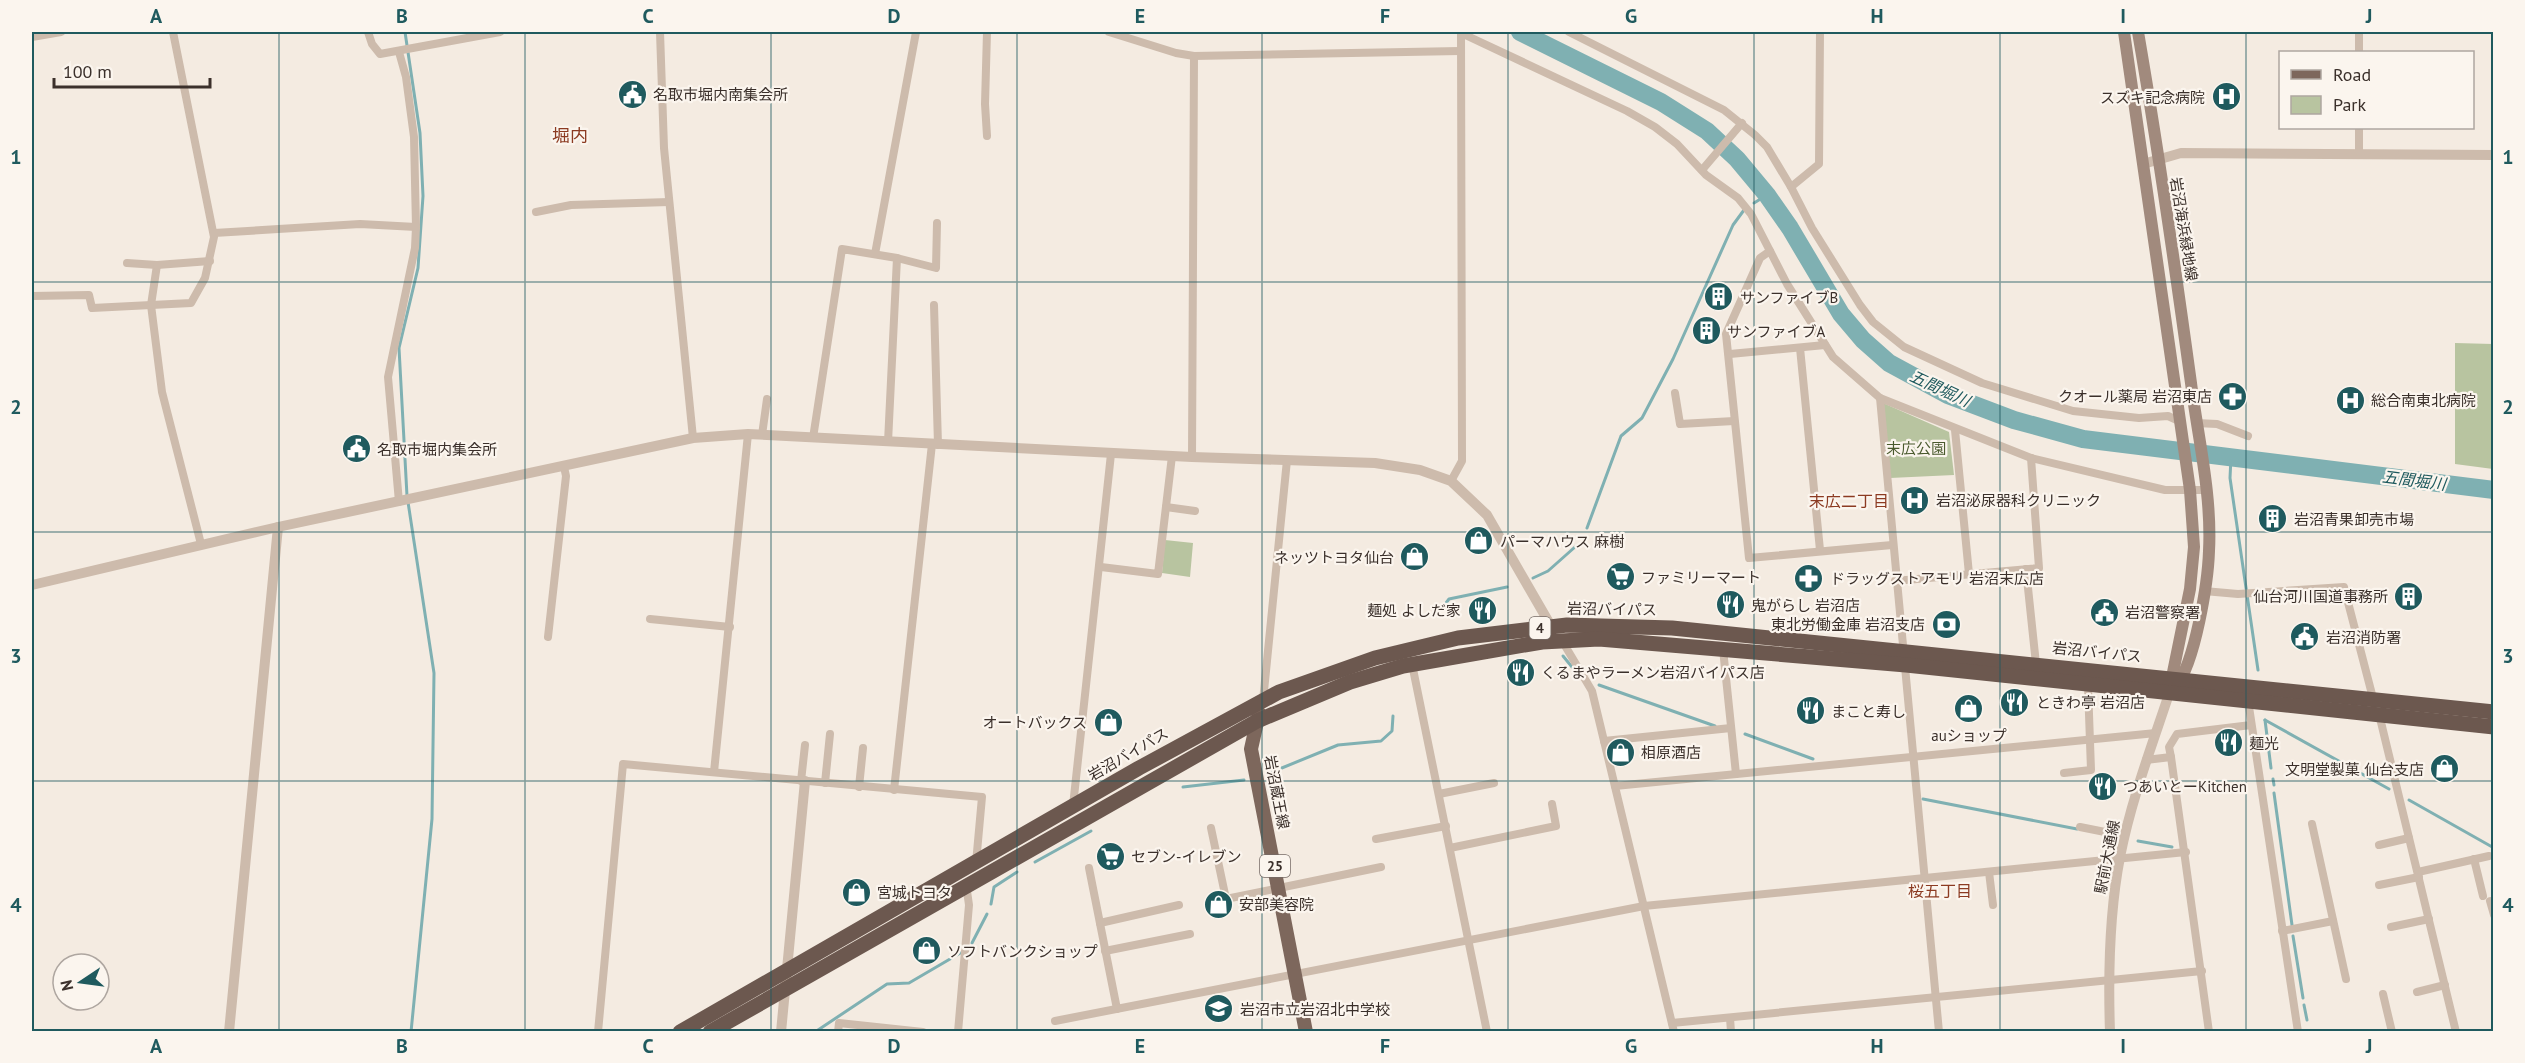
<svg xmlns="http://www.w3.org/2000/svg" width="2525" height="1063" font-family="'PT Sans','Noto Sans JP',sans-serif">
<style>
.green{fill:#b8c4a0}
.lines{fill:none;stroke-linecap:round;stroke-linejoin:round}
.stream{stroke:#7fb0b2;stroke-width:3}
.river{stroke:#7fb0b2;stroke-width:18}
.minor{stroke:#cdbbac;stroke-width:8}
.tertiary{stroke:#cdbbac;stroke-width:10}
.secondary{stroke:#a18a7d;stroke-width:12}
.primary{stroke:#7d675c;stroke-width:14}
.trunk{stroke:#6c584f;stroke-width:15}
.grid{fill:none;stroke:#1f5a5e;stroke-width:1.5;stroke-opacity:0.55}
.labels{text-anchor:middle;dominant-baseline:central;stroke-width:4.5;stroke-linejoin:round;paint-order:stroke}
.shield{fill:#fbf5ee;stroke:#756b66;stroke-width:1.5}
.shield-label{font-size:14px;font-weight:bold;fill:#3b302b}
.poi-label{font-size:15px;fill:#3b302b;stroke:#fbf5ee;text-anchor:start}
.street-label{font-size:15px;fill:#3b302b;stroke:#fbf5ee}
.park-label{font-size:15px;fill:#4a5a2e;stroke:#fbf5ee}
.water-label{font-size:16px;font-style:italic;fill:#1f5a5e;stroke:#fbf5ee}
.neighbourhood-label{font-size:16px;fill:#8c3b22;stroke:#fbf5ee}
.quarter-label{font-size:18px;fill:#8c3b22;stroke:#fbf5ee}
.neatline{fill:none;stroke:#1f5a5e;stroke-width:2}
.grid-label{font-size:20px;text-anchor:middle;font-weight:bold;fill:#1f5a5e}
</style>
<rect width="100%" height="100%" fill="#f4ebe1"/>
<g class="green">
<polygon points="2455,343 2493,344 2493,469 2455,464"/>
<polygon points="1883,403 1949,432 1954,475 1890,478"/>
<polygon points="1165,540 1193,543 1190,577 1162,573"/>
</g>
<g class="lines">
<g class="stream">
<polyline points="405,32 420,133 423,196 418,268 399,348 407,496"/>
<polyline points="1754,203 1767,195"/>
<polyline points="2231,457 2230,478 2258,670"/>
<polyline points="408,502 434,673 432,819 411,1032"/>
<polyline points="1587,528 1621,436 1642,418 1673,359 1733,225 1744,210"/>
<polyline points="1533,578 1548,571 1575,547"/>
<polyline points="1446,603 1449,599 1507,587"/>
<polyline points="1563,656 1572,667"/>
<polyline points="1599,685 1715,726"/>
<polyline points="2265,720 2389,789"/>
<polyline points="2265,720 2271,768"/>
<polyline points="1745,734 1813,759"/>
<polyline points="1272,772 1338,745 1381,741 1392,731 1393,716"/>
<polyline points="2273,779 2274,785"/>
<polyline points="1183,787 1244,780"/>
<polyline points="2274,793 2292,925"/>
<polyline points="1923,799 2077,829"/>
<polyline points="2409,800 2494,848"/>
<polyline points="2138,841 2172,847"/>
<polyline points="1035,862 1091,831"/>
<polyline points="991,904 994,887 1017,872"/>
<polyline points="2293,936 2303,998"/>
<polyline points="972,943 987,914"/>
<polyline points="2304,1005 2307,1020"/>
<polyline points="2308,1031 2308,1032"/>
<polyline points="815,1032 887,984 909,983 962,952"/>
</g>
<polyline class="river" points="1520,32 1661,102 1707,131 1737,159 1767,195 1790,228 1841,314 1863,340 1889,363 1948,395 2014,420 2083,439 2494,490"/>
<g class="minor">
<polyline points="368,32 372,44 380,54 500,32"/>
<polyline points="660,32 664,148 693,438"/>
<polyline points="1109,32 1176,53 1194,56 1460,51"/>
<polyline points="1569,32 1724,110 1755,135 1767,147 1791,187 1812,228 1860,305 1873,322 1904,347 1982,383 2073,411 2139,418 2168,416 2179,421"/>
<polyline points="2359,32 2359,52"/>
<polyline points="1461,33 1627,111 1655,127 1677,144 1706,175 1738,198 1751,214 1787,284 1833,357 1880,398 2031,458 2165,490 2206,490"/>
<polyline points="32,37 61,32"/>
<polyline points="399,52 406,77 414,137 416,227 415,248 388,377 399,502"/>
<polyline points="2359,128 2359,154"/>
<polyline points="987,136 985,104 987,32"/>
<polyline points="1702,170 1742,123"/>
<polyline points="1791,187 1819,164 1820,32"/>
<polyline points="536,212 571,205 669,202"/>
<polyline points="214,233 360,224 416,227"/>
<polyline points="1770,251 1760,258 1726,334 1749,558 1892,545"/>
<polyline points="875,254 916,32"/>
<polyline points="897,258 936,268 937,223"/>
<polyline points="127,263 157,265 151,305 162,392 201,544"/>
<polyline points="157,265 210,261"/>
<polyline points="32,296 89,295 92,308 191,303 205,278 214,237 173,32"/>
<polyline points="934,305 938,445"/>
<polyline points="1800,348 1820,550"/>
<polyline points="1730,354 1825,345"/>
<polyline points="1675,393 1680,424 1734,421"/>
<polyline points="1880,398 1939,1032"/>
<polyline points="2196,423 2217,424 2248,436"/>
<polyline points="1955,430 1969,574"/>
<polyline points="762,435 767,399"/>
<polyline points="813,438 842,249 897,258 888,442"/>
<polyline points="1192,457 1194,56"/>
<polyline points="1451,481 1462,461 1461,32"/>
<polyline points="1166,507 1195,511"/>
<polyline points="1101,567 1158,574 1172,456"/>
<polyline points="2026,569 2036,664"/>
<polyline points="1895,581 2039,568 2031,458"/>
<polyline points="2204,591 2238,594 2344,587 2374,702"/>
<polyline points="650,619 730,627"/>
<polyline points="548,637 566,476 564,467"/>
<polyline points="1561,639 1592,691 1674,1032"/>
<polyline points="1723,649 1736,774"/>
<polyline points="1412,664 1487,1032"/>
<polyline points="2248,700 2298,1032"/>
<polyline points="1263,701 1287,460"/>
<polyline points="2379,714 2456,1032"/>
<polyline points="1604,741 1731,728"/>
<polyline points="2171,757 2169,747 2177,734 2251,725"/>
<polyline points="2146,760 2171,757 2209,1032"/>
<polyline points="714,772 748,434"/>
<polyline points="2064,773 2091,770 2088,686"/>
<polyline points="801,781 805,745"/>
<polyline points="825,783 830,734"/>
<polyline points="1615,786 2156,733"/>
<polyline points="859,787 863,748"/>
<polyline points="894,790 932,444"/>
<polyline points="1439,794 1494,783"/>
<polyline points="1073,806 1111,454"/>
<polyline points="2312,824 2346,979"/>
<polyline points="2080,827 2125,836"/>
<polyline points="1211,828 1226,899 1381,867"/>
<polyline points="1376,839 1446,826"/>
<polyline points="2379,845 2409,838"/>
<polyline points="1450,848 1556,826 1552,804"/>
<polyline points="2474,859 2483,896"/>
<polyline points="1089,868 1117,1009"/>
<polyline points="1989,872 1993,905"/>
<polyline points="2418,872 2489,856"/>
<polyline points="2379,885 2419,877"/>
<polyline points="2490,901 2494,915"/>
<polyline points="1100,923 1179,905"/>
<polyline points="2391,927 2429,919"/>
<polyline points="2282,931 2333,921"/>
<polyline points="1105,951 1190,934"/>
<polyline points="2417,992 2445,985"/>
<polyline points="2383,994 2392,1032"/>
<polyline points="1730,1018 1731,1032"/>
<polyline points="1055,1021 1644,906 2186,852"/>
<polyline points="1672,1023 2202,971"/>
<polyline points="598,1032 623,764 982,797 976,863"/>
<polyline points="838,1032 839,1023 923,1032"/>
<polyline points="958,1032 969,905 966,884"/>
</g>
<g class="tertiary">
<polyline points="2143,164 2181,153 2494,155"/>
<polyline points="32,585 278,527 693,438 748,434 1192,457 1375,463 1420,470 1451,481 1487,515 1551,626"/>
<polyline points="229,1032 278,527"/>
<polyline points="781,1032 805,781"/>
<path d="M2110 1032C2108 973 2109 914 2120 857 2131 801 2151 748 2169 694"/>
</g>
<g class="secondary">
<polyline points="2124,32 2190,490 2194,547 2190,589 2170,687"/>
<path d="M2138 32C2158 148 2175 266 2191 383 2198 438 2212 495 2209 551 2208 582 2195 663 2176 686"/>
</g>
<polyline class="primary" points="1259,713 1251,749 1306,1032"/>
<g class="trunk">
<polyline points="680,1032 1139,768 1279,692 1375,658 1458,638 1567,625 1672,628 2494,712"/>
<polyline points="710,1032 1257,721 1350,682 1403,666 1542,642 1599,639 1906,665 2494,727"/>
</g>
</g>
<path class="grid" d="M279 32V1032M525 32V1032M771 32V1032M1017 32V1032M1262 32V1032M1508 32V1032M1754 32V1032M2000 32V1032M2246 32V1032M32 282H2494M32 532H2494M32 781H2494"/>
<defs>
<symbol id="civic-disc" viewBox="-11 -11 22 22"><circle r="9.5" fill="#1f5a5e" stroke="#fbf5ee"/><path d="M-.6-6.5H3V-4.5H.6V-3L4-1V1h2V6H-6V1h2V-1L-.6-3ZM-1.2 2.5V6h2.4V2.5Z" fill="#fff"/></symbol>
<symbol id="hospital-disc" viewBox="-11 -11 22 22"><circle r="9.5" fill="#1f5a5e" stroke="#fbf5ee"/><path d="M-5-5h3v3.5h4V-5h3V5h-3V1.5h-4V5h-3Z" fill="#fff"/></symbol>
<symbol id="building-disc" viewBox="-11 -11 22 22"><circle r="9.5" fill="#1f5a5e" stroke="#fbf5ee"/><path d="M-4-6H4V6H1V3H-1V6H-4ZM-2.5-4.3h1.7v1.8h-1.7ZM.8-4.3h1.7v1.8H.8ZM-2.5-1h1.7V.8h-1.7ZM.8-1h1.7V.8H.8Z" fill="#fff"/></symbol>
<symbol id="pharmacy-disc" viewBox="-11 -11 22 22"><circle r="9.5" fill="#1f5a5e" stroke="#fbf5ee"/><path d="M-2-6h4v4h4v4h-4v4h-4v-4h-4v-4h4Z" fill="#fff"/></symbol>
<symbol id="shop-disc" viewBox="-11 -11 22 22"><circle r="9.5" fill="#1f5a5e" stroke="#fbf5ee"/><path d="M-5-2.5h2.3a2.7 3.5 0 0 1 5.4 0H5L5.5 6h-11ZM-1.5-2.5h3a1.5 2.3 0 0 0-3 0Z" fill="#fff"/></symbol>
<symbol id="supermarket-disc" viewBox="-11 -11 22 22"><circle r="9.5" fill="#1f5a5e" stroke="#fbf5ee"/><path d="M-6-5.5h2.5l.6 2H6L4.5 2H-2.5L-4.4-4H-6ZM-1.5 3.2a1.3 1.3 0 1 0 .1 0ZM3 3.2a1.3 1.3 0 1 0 .1 0Z" fill="#fff"/></symbol>
<symbol id="restaurant-disc" viewBox="-11 -11 22 22"><circle r="9.5" fill="#1f5a5e" stroke="#fbf5ee"/><path d="M-5-6h1v4h1v-4h1v4h1v-4h1v5L-1.5 .5V6h-2V.5L-5-1ZM5-6V6H3V1.5H1.5Q1.5-4 5-6Z" fill="#fff"/></symbol>
<symbol id="bank-disc" viewBox="-11 -11 22 22"><circle r="9.5" fill="#1f5a5e" stroke="#fbf5ee"/><path d="M-6-4H6V4H-6ZM0-2.3a2.3 2.3 0 1 0 0 4.6a2.3 2.3 0 1 0 0-4.6Z" fill="#fff"/></symbol>
<symbol id="school-disc" viewBox="-11 -11 22 22"><circle r="9.5" fill="#1f5a5e" stroke="#fbf5ee"/><path d="M0-5L7-2L0 1L-7-2ZM-4 1L0 2.5L4 1V4Q0 6-4 4Z" fill="#fff"/></symbol>
</defs>
<g fill-rule="evenodd">
<use href="#civic-disc" x="616" y="78" width="33" height="33"/>
<use href="#hospital-disc" x="2210" y="80" width="33" height="33"/>
<use href="#building-disc" x="1702" y="280" width="33" height="33"/>
<use href="#building-disc" x="1690" y="314" width="33" height="33"/>
<use href="#pharmacy-disc" x="2216" y="380" width="33" height="33"/>
<use href="#hospital-disc" x="2334" y="384" width="33" height="33"/>
<use href="#civic-disc" x="340" y="432" width="33" height="33"/>
<use href="#hospital-disc" x="1898" y="484" width="33" height="33"/>
<use href="#building-disc" x="2256" y="502" width="33" height="33"/>
<use href="#shop-disc" x="1462" y="524" width="33" height="33"/>
<use href="#shop-disc" x="1398" y="540" width="33" height="33"/>
<use href="#supermarket-disc" x="1604" y="560" width="33" height="33"/>
<use href="#pharmacy-disc" x="1792" y="562" width="33" height="33"/>
<use href="#building-disc" x="2392" y="580" width="33" height="33"/>
<use href="#restaurant-disc" x="1714" y="588" width="33" height="33"/>
<use href="#restaurant-disc" x="1466" y="594" width="33" height="33"/>
<use href="#civic-disc" x="2088" y="596" width="33" height="33"/>
<use href="#bank-disc" x="1930" y="608" width="33" height="33"/>
<use href="#civic-disc" x="2288" y="620" width="33" height="33"/>
<use href="#restaurant-disc" x="1504" y="656" width="33" height="33"/>
<use href="#restaurant-disc" x="1998" y="686" width="33" height="33"/>
<use href="#shop-disc" x="1952" y="692" width="33" height="33"/>
<use href="#restaurant-disc" x="1794" y="694" width="33" height="33"/>
<use href="#shop-disc" x="1092" y="706" width="33" height="33"/>
<use href="#restaurant-disc" x="2212" y="726" width="33" height="33"/>
<use href="#shop-disc" x="1604" y="736" width="33" height="33"/>
<use href="#shop-disc" x="2428" y="752" width="33" height="33"/>
<use href="#restaurant-disc" x="2086" y="770" width="33" height="33"/>
<use href="#supermarket-disc" x="1094" y="840" width="33" height="33"/>
<use href="#shop-disc" x="840" y="876" width="33" height="33"/>
<use href="#shop-disc" x="1202" y="888" width="33" height="33"/>
<use href="#shop-disc" x="910" y="934" width="33" height="33"/>
<use href="#school-disc" x="1202" y="992" width="33" height="33"/>
</g>
<g class="labels">
<g class="shield">
<rect x="1529.5" y="617" width="21" height="22" rx="4.5"/>
<rect x="1260" y="855" width="30" height="22" rx="4.5"/>
</g>
<g class="shield-label">
<text x="1540" y="628">4</text>
<text x="1275" y="866">25</text>
</g>
<g class="poi-label">
<text x="653" y="94">名取市堀内南集会所</text>
<text x="2205" y="97" text-anchor="end">スズキ記念病院</text>
<text x="1740" y="297">サンファイブB</text>
<text x="1727" y="331">サンファイブA</text>
<text x="2212" y="396" text-anchor="end">クオール薬局 岩沼東店</text>
<text x="2371" y="400">総合南東北病院</text>
<text x="377" y="449">名取市堀内集会所</text>
<text x="1936" y="500">岩沼泌尿器科クリニック</text>
<text x="2294" y="519">岩沼青果卸売市場</text>
<text x="1500" y="541">パーマハウス 麻樹</text>
<text x="1394" y="557" text-anchor="end">ネッツトヨタ仙台</text>
<text x="1641" y="577">ファミリーマート</text>
<text x="1830" y="578">ドラッグストアモリ 岩沼末広店</text>
<text x="2388" y="596" text-anchor="end">仙台河川国道事務所</text>
<text x="1751" y="605">鬼がらし 岩沼店</text>
<text x="1461" y="610" text-anchor="end">麺処 よしだ家</text>
<text x="2125" y="612">岩沼警察署</text>
<text x="1925" y="624" text-anchor="end">東北労働金庫 岩沼支店</text>
<text x="2326" y="637">岩沼消防署</text>
<text x="1541" y="672">くるまやラーメン岩沼バイパス店</text>
<text x="2036" y="702">ときわ亭 岩沼店</text>
<text x="1831" y="711">まこと寿し</text>
<text x="1087" y="722" text-anchor="end">オートバックス</text>
<text x="1969" y="735" text-anchor="middle">auショップ</text>
<text x="2249" y="743">麺光</text>
<text x="1641" y="752">相原酒店</text>
<text x="2424" y="769" text-anchor="end">文明堂製菓 仙台支店</text>
<text x="2123" y="786">つあいとーKitchen</text>
<text x="1131" y="856">セブン-イレブン</text>
<text x="877" y="892">宮城トヨタ</text>
<text x="1239" y="904">安部美容院</text>
<text x="947" y="951">ソフトバンクショップ</text>
<text x="1240" y="1009">岩沼市立岩沼北中学校</text>
</g>
<g class="street-label">
<text transform="translate(2184 229) rotate(81)">岩沼海浜緑地線</text>
<text transform="translate(1612 609) rotate(1)">岩沼バイパス</text>
<text transform="translate(2097 652) rotate(6)">岩沼バイパス</text>
<text transform="translate(1128 754) rotate(-30)">岩沼バイパス</text>
<text transform="translate(1277 792) rotate(79)">岩沼蔵王線</text>
<text transform="translate(2107 857) rotate(-79)">駅前大通線</text>
</g>
<g class="park-label">
<text x="1916" y="448">末広公園</text>
</g>
<g class="water-label">
<text transform="translate(1940 388) rotate(25)">五間堀川</text>
<text transform="translate(2414 480) rotate(7)">五間堀川</text>
</g>
<g class="neighbourhood-label">
<text x="1849" y="501">末広二丁目</text>
<text x="1940" y="891">桜五丁目</text>
</g>
<g class="quarter-label">
<text x="570" y="135">堀内</text>
</g>
</g>
<rect width="2525" height="1063" fill="none" stroke="#fbf5ee" stroke-width="66"/>
<rect x="2279" y="51" width="195" height="78" fill="#fbf5ee" stroke="#aea6a0" stroke-width="1.5"/>
<rect x="2291" y="70" width="30" height="9" fill="#7d675c" stroke="#aea6a0" stroke-width="1.5"/>
<text x="2333" y="81" font-size="18" fill="#3b302b">Road</text>
<rect x="2291" y="96" width="30" height="18" fill="#b8c4a0" stroke="#aea6a0" stroke-width="1.5"/>
<text x="2333" y="111" font-size="18" fill="#3b302b">Park</text>
<g transform="translate(81 982) rotate(257)"><circle r="28" fill="#fbf5ee" stroke="#aea6a0" stroke-width="1.5"/>
<path d="M0-4.5L10 22L0 15L-10 22Z" fill="#1f5a5e"/>
<text y="-9" font-size="16" font-weight="bold" text-anchor="middle" fill="#3b302b">N</text>
</g>
<path d="M54 78v9h156v-9" fill="none" stroke="#3b302b" stroke-width="3"/>
<text x="63" y="78" font-size="18" fill="#3b302b" stroke="#fbf5ee" stroke-width="4.5" paint-order="stroke">100 m</text>
<rect x="33" y="33" width="2459" height="997" class="neatline"/>
<g class="grid-label">
<text x="156" y="23">A</text>
<text x="402" y="23">B</text>
<text x="648" y="23">C</text>
<text x="894" y="23">D</text>
<text x="1140" y="23">E</text>
<text x="1385" y="23">F</text>
<text x="1631" y="23">G</text>
<text x="1877" y="23">H</text>
<text x="2123" y="23">I</text>
<text x="2369" y="23">J</text>
<text x="16" y="164">1</text>
<text x="2508" y="164">1</text>
<text x="16" y="414">2</text>
<text x="2508" y="414">2</text>
<text x="16" y="663">3</text>
<text x="2508" y="663">3</text>
<text x="16" y="912">4</text>
<text x="2508" y="912">4</text>
<text x="156" y="1053">A</text>
<text x="402" y="1053">B</text>
<text x="648" y="1053">C</text>
<text x="894" y="1053">D</text>
<text x="1140" y="1053">E</text>
<text x="1385" y="1053">F</text>
<text x="1631" y="1053">G</text>
<text x="1877" y="1053">H</text>
<text x="2123" y="1053">I</text>
<text x="2369" y="1053">J</text>
</g>
</svg>
